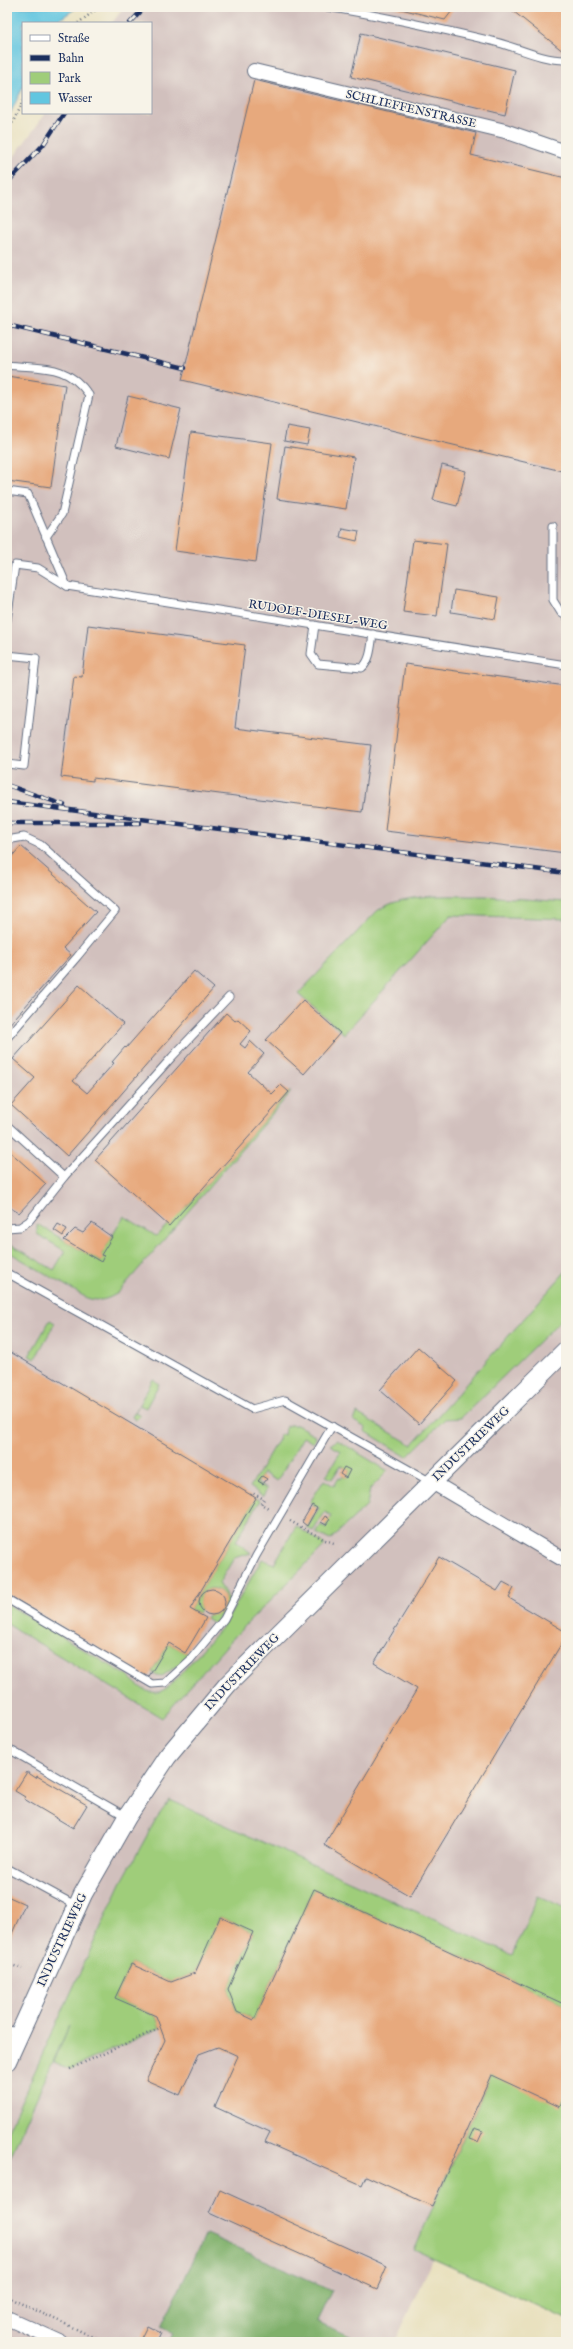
<svg xmlns="http://www.w3.org/2000/svg" width="573" height="2349" font-family="'IM FELL English',serif">
<style>
.industrial{fill:#d1c0bd}
.green{fill:#9fcd7a;stroke:#5d7e6c}
.forest{fill:#7fb06a;stroke:#4d7064}
.water{fill:#62c6e0;stroke:#3e7a9f}
.building{fill:#e7a97d}
.lines{fill:none;stroke-linecap:round;stroke-linejoin:round}
.service-casing{stroke:#636d80;stroke-width:9}
.minor-casing{stroke:#636d80;stroke-width:16}
.tertiary-casing{stroke:#636d80;stroke-width:20}
.path{stroke:#636d80;stroke-width:2.5;stroke-dasharray:1 3;stroke-linecap:butt}
.service{stroke:#fff;stroke-width:7}
.minor{stroke:#fff;stroke-width:14}
.tertiary{stroke:#fff;stroke-width:18}
.rail-casing{stroke:#1b2f5e;stroke-width:4.5}
.rail{stroke:#f7f3e8;stroke-width:3;stroke-dasharray:9;stroke-linecap:butt}
.labels{text-anchor:middle;dominant-baseline:central;stroke-width:3;stroke-linejoin:round;paint-order:stroke}
.street-label{font-size:12px;fill:#1b2f5e;stroke:#f7f3e8}
</style>
<rect width="100%" height="100%" fill="#f7f3e8"/>
<filter id="ink" filterUnits="userSpaceOnUse"><feTurbulence type="fractalNoise" baseFrequency=".025" numOctaves="2"/><feDisplacementMap in="SourceGraphic" scale="8" xChannelSelector="R" yChannelSelector="G"/><feConvolveMatrix kernelMatrix="1 2 1 2 8 2 1 2 1" color-interpolation-filters="sRGB"/></filter>
<filter id="wash" filterUnits="userSpaceOnUse"><feTurbulence type="fractalNoise" baseFrequency=".012" numOctaves="4" result="noise"/><feDisplacementMap in="SourceGraphic" scale="16" xChannelSelector="R" yChannelSelector="G"/><feGaussianBlur stdDeviation="0.9" result="paint"/><feColorMatrix in="noise" values="0 0 0 0 0 0 0 0 0 0 0 0 0 0 0 0 0 1.4 0 .05"/><feComposite in="paint" operator="in"/></filter>
<g filter="url(#wash)">
<rect width="100%" height="100%" fill="#e9e1bf"/>
<polygon class="industrial" points="124,7 566,7 566,2319 433,2259 395,2342 7,2342 7,166 46,113 151,113 151,23 112,23"/>
<g class="green">
<path d="M485 896 566 902V919L451 915 344 1034 298 994 377 911C406 891 452 897 485 896Z"/>
<path d="M289 1092H291L118 1293C107 1300 99 1302 87 1298L7 1251V1242L54 1270 65 1251 37 1234V1224L101 1262 104 1257 101 1255 124 1216 156 1236 192 1201Z"/>
<polygon points="566,1271 566,1315 461,1418 445,1419 407,1457 365,1431 366,1428 354,1421 357,1413 412,1445"/>
<polygon points="50,1320 55,1323 35,1359 29,1356"/>
<polygon points="153,1379 159,1384 146,1408 139,1405 135,1412 141,1415 136,1420 132,1417"/>
<polygon points="289,1425 297,1425 315,1435 316,1438 313,1443 303,1437 277,1481 263,1473 257,1484 267,1489 263,1496 250,1487 281,1434 284,1435 285,1428"/>
<polygon points="337,1440 388,1471 370,1489 367,1505 330,1540 316,1533 321,1525 325,1527 331,1516 325,1512 313,1531 307,1528 319,1508 310,1502 324,1480 334,1486 339,1478 341,1479 343,1476 346,1478 350,1471 341,1465 332,1479 326,1476 341,1451 330,1445"/>
<path d="M256 1498 260 1501 236 1541 251 1553 234 1558 219 1583 229 1600 228 1604 215 1624 206 1618 208 1615 216 1614 224 1608 225 1597C217 1580 193 1591 201 1609L198 1613 190 1609Z"/>
<path d="M296 1526 325 1545 236 1635 162 1718 7 1624V1604L128 1676C142 1690 152 1699 170 1686L226 1622 262 1559 274 1564Z"/>
<polygon points="169,1643 189,1655 181,1663 161,1677 152,1672"/>
<polygon points="170,1800 512,1955 538,1896 566,1908 566,2005 314,1889 254,2020 237,2012 228,1989 253,1932 220,1917 195,1973 171,1982 131,1964 115,1998 156,2016 160,2028 70,2069 54,2062 69,2026 7,2164 7,2132 121,1883 156,1819"/>
<polygon points="491,2075 566,2093 566,2319 414,2250"/>
</g>
<polygon class="forest" points="206,2234 332,2290 317,2321 363,2342 168,2342 172,2333 161,2327"/>
<polygon class="water" points="7,7 78,7 54,23 23,23 23,87 7,120"/>
<g id="blocks">
<g class="building">
<polygon points="393,7 455,7 445,20"/>
<polygon points="508,7 566,7 566,49 564,52"/>
<polygon points="361,33 515,70 505,114 351,77"/>
<polygon points="254,80 476,133 471,155 566,178 566,472 182,380"/>
<polygon points="7,376 65,385 51,487 7,481"/>
<polygon points="128,396 181,409 169,459 116,446"/>
<polygon points="287,426 310,430 307,445 284,441"/>
<polygon points="191,432 272,443 256,562 175,551"/>
<polygon points="285,446 354,457 346,509 277,499"/>
<polygon points="442,465 466,471 457,506 433,500"/>
<polygon points="342,528 359,531 357,541 340,537"/>
<polygon points="413,540 447,544 437,616 403,612"/>
<polygon points="454,590 499,597 495,619 451,612"/>
<polygon points="88,625 245,645 235,728 371,745 362,812 93,778 93,781 61,777 74,676 82,677"/>
<polygon points="405,664 566,686 566,853 385,831"/>
<polygon points="21,846 96,912 63,948 71,955 7,1027 7,862"/>
<polygon points="194,971 214,988 67,1156 11,1105 35,1078 13,1059 79,985 123,1024 73,1081 87,1093 114,1063 112,1062 125,1047 126,1048"/>
<polygon points="303,1000 340,1033 304,1074 266,1040"/>
<polygon points="226,1013 235,1021 238,1019 251,1031 240,1044 245,1048 250,1041 264,1054 248,1072 272,1094 281,1085 289,1092 169,1226 95,1160"/>
<polygon points="7,1149 46,1184 19,1213 7,1206"/>
<polygon points="92,1223 112,1237 101,1255 104,1256 101,1262 64,1240 75,1229 83,1233"/>
<polygon points="58,1224 67,1229 63,1236 54,1230"/>
<polygon points="418,1347 457,1381 419,1424 380,1390"/>
<polygon points="7,1350 256,1498 190,1609 206,1618 193,1640 185,1653 169,1643 148,1678 7,1594"/>
<polygon points="344,1467 350,1470 346,1478 340,1474"/>
<polygon points="262,1476 267,1479 263,1484 258,1481"/>
<polygon points="312,1505 317,1508 307,1526 302,1522"/>
<polygon points="325,1516 330,1519 326,1525 321,1522"/>
<polygon points="439,1557 497,1591 503,1582 514,1588 509,1598 566,1632 566,1636 410,1896 324,1845 417,1689 374,1663"/>
<circle cx="212" cy="1602" r="13"/>
<polygon points="27,1772 36,1778 37,1776 87,1805 73,1828 24,1799 25,1797 15,1791"/>
<polygon points="314,1889 566,2005 566,2093 560,2107 491,2075 432,2206 366,2176 362,2185 265,2142 270,2132 215,2107 238,2056 218,2047 199,2054 180,2095 146,2080 165,2040 156,2016 115,1998 131,1964 171,1982 195,1973 220,1917 253,1932 228,1989 237,2012 254,2020"/>
<polygon points="7,1896 25,1904 7,1945"/>
<polygon points="474,2128 483,2131 478,2142 469,2139"/>
<polygon points="220,2190 387,2266 377,2289 209,2213"/>
<polygon points="147,2326 161,2333 157,2342 141,2338"/>
</g>
</g>
</g>
<g filter="url(#ink)">
<use href="#blocks" fill-opacity="0" stroke="#636d80" stroke-width="1"/>
<g class="lines">
<defs>
<g id="service">
<path d="M327 7C382 16 437 28 492 41 517 47 540 60 566 60"/>
<path d="M7 365C42 369 67 363 89 395L62 514 46 537"/>
<polyline points="7,491 28,494 67,586"/>
<polyline points="553,526 553,600 561,613 566,616"/>
<polyline points="7,620 15,565 38,568 67,586 566,665"/>
<path d="M315 625 311 654 318 664 362 668C371 660 371 646 373 634"/>
<polyline points="7,655 36,658 24,766 7,764"/>
<polyline points="7,840 24,837 41,845 115,911 77,957 7,1038"/>
<polyline points="7,1125 64,1177"/>
<polyline points="7,1228 20,1227 29,1221 64,1177 172,1057 229,997"/>
<polyline points="7,1273 252,1409 285,1400 431,1482"/>
<polyline points="7,1599 152,1684 165,1683 190,1660 224,1619 256,1556 332,1426"/>
<polyline points="7,1748 127,1817"/>
<polyline points="7,1868 77,1906"/>
<polyline points="7,2029 19,2034"/>
</g>
<g id="minor">
<polyline points="254,71 505,131 566,152"/>
<polyline points="432,1482 566,1561"/>
<polyline points="7,2318 60,2342"/>
</g>
<polyline id="tertiary" points="7,2061 83,1894 127,1817 167,1757 228,1684 566,1350"/>
</defs>
<use href="#service" class="service-casing"/>
<use href="#minor" class="minor-casing"/>
<use href="#tertiary" class="tertiary-casing"/>
<g class="path">
<polyline points="78,23 100,7"/>
<polyline points="7,134 23,101"/>
<polyline points="251,1495 252,1493 264,1499 261,1504 270,1509"/>
<polyline points="290,1521 325,1540 334,1543"/>
<polyline points="7,1963 22,1969"/>
<polyline points="70,2069 160,2028"/>
<polyline points="7,2297 104,2342"/>
</g>
<use href="#service" class="service"/>
<use href="#minor" class="minor"/>
<use href="#tertiary" class="tertiary"/>
<defs>
<g id="rail">
<polyline points="130,23 145,7"/>
<polyline points="7,183 43,145 64,113"/>
<polyline points="7,325 185,368"/>
<polyline points="7,785 64,805"/>
<polyline points="7,802 566,873"/>
<polyline points="7,823 140,823"/>
</g>
</defs>
<use href="#rail" class="rail-casing"/>
<use href="#rail" class="rail"/>
</g>
</g>
<g class="labels">
<g class="street-label">
<text transform="translate(411 109) rotate(13)">SCHLIEFFENSTRASSE</text>
<text transform="translate(318 615) rotate(9)">RUDOLF-DIESEL-WEG</text>
<text transform="translate(471 1444) rotate(-44)">INDUSTRIEWEG</text>
<text transform="translate(242 1672) rotate(-46)">INDUSTRIEWEG</text>
<text transform="translate(62 1940) rotate(-65)">INDUSTRIEWEG</text>
</g>
</g>
<rect width="573" height="2349" fill="none" stroke="#f7f3e8" stroke-width="24"/>
<rect x="22" y="22" width="130" height="92" fill="#f7f3e8" stroke="#9fa5b1"/>
<rect x="30" y="35" width="20" height="6" fill="#ffffff" stroke="#9fa5b1"/>
<text x="58" y="42" font-size="12" fill="#1b2f5e">Straße</text>
<rect x="30" y="55" width="20" height="6" fill="#1b2f5e" stroke="#9fa5b1"/>
<text x="58" y="62" font-size="12" fill="#1b2f5e">Bahn</text>
<rect x="30" y="72" width="20" height="12" fill="#9fcd7a" stroke="#9fa5b1"/>
<text x="58" y="82" font-size="12" fill="#1b2f5e">Park</text>
<rect x="30" y="92" width="20" height="12" fill="#62c6e0" stroke="#9fa5b1"/>
<text x="58" y="102" font-size="12" fill="#1b2f5e">Wasser</text>
</svg>
